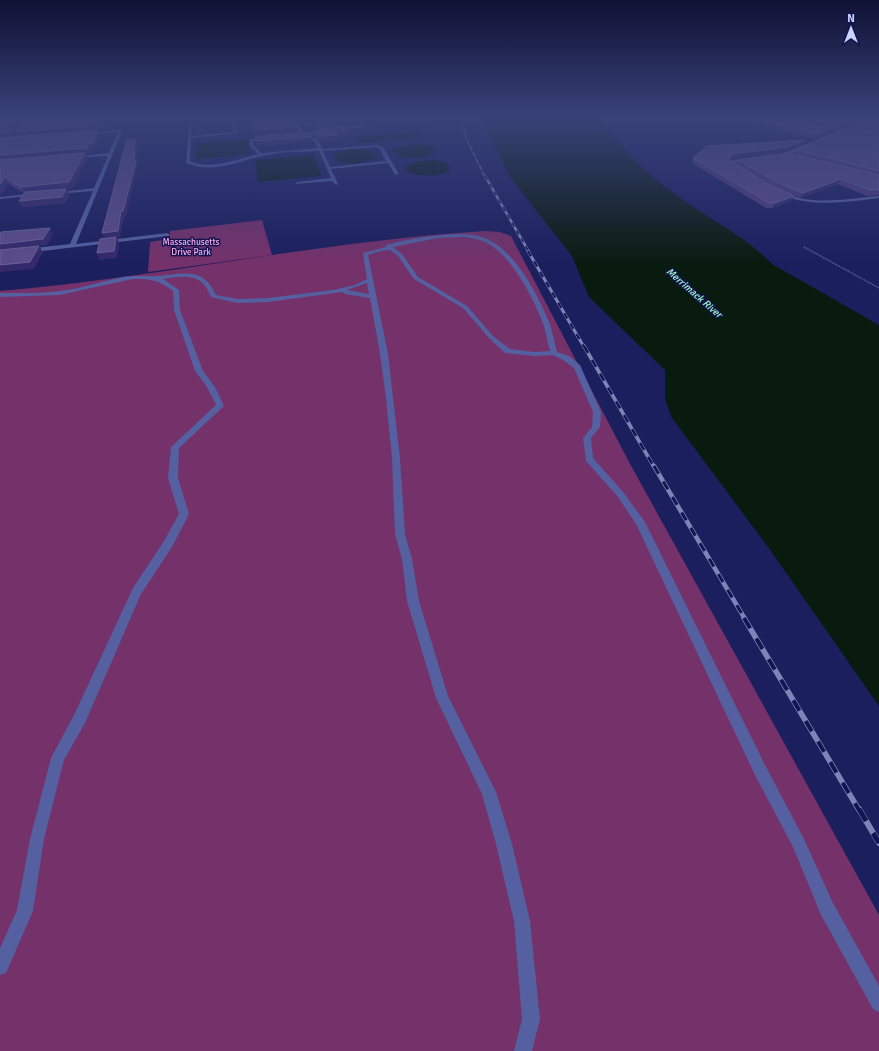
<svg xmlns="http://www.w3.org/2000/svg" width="879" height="1051" font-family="Signika,sans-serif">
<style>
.green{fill:#75316a}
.water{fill:#091b0f}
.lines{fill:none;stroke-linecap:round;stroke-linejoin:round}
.path-far1{stroke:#666da2;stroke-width:1;stroke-dasharray:1 1;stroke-linecap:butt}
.path{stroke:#666da2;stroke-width:1.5;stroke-dasharray:1 1;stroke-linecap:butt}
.minor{fill:#5460a0;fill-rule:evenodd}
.rail-far6-casing{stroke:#7d85b6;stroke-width:1.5}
.rail-far5-casing{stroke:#7d85b6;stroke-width:2.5}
.rail-far4-casing{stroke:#7d85b6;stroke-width:3}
.rail-far3-casing{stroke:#7d85b6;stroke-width:3.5}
.rail-far2-casing{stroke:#7d85b6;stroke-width:4.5}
.rail-far1-casing{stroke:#7d85b6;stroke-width:5.5}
.rail-casing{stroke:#7d85b6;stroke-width:6}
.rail-far6{stroke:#131452;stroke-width:1;stroke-dasharray:3.5;stroke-linecap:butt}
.rail-far5{stroke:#131452;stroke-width:1.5;stroke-dasharray:4.5;stroke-linecap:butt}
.rail-far4{stroke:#131452;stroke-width:2;stroke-dasharray:6;stroke-linecap:butt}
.rail-far3{stroke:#131452;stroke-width:2.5;stroke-dasharray:8;stroke-linecap:butt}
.rail-far2{stroke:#131452;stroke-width:3;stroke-dasharray:9;stroke-linecap:butt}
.rail-far1{stroke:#131452;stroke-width:4;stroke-dasharray:12;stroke-linecap:butt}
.rail{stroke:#131452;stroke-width:5;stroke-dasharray:14;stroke-linecap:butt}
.wall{fill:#4d3c7c;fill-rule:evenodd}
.shaded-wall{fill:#34296a}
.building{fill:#5b4c89;stroke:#6c629b}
.labels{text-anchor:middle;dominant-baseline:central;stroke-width:3;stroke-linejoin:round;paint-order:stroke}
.far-park-label{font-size:9px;fill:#faadea;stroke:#131452}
.far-water-label{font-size:10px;font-style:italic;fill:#a2fbc0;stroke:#131452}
</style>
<rect width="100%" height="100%" fill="#1b1f5e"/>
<g class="green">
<polygon points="262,220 272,255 148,272 150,242 170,239 170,231"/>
<path d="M485 231 500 232 511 236 629 462 879 915V1051H0V291C162 277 322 241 485 231Z"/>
</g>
<g class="water">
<path d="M480 117H601C605 122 607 128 611 132 629 156 650 177 675 194 707 218 744 235 772 264L879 325V706L768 547 672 418 665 399V370L589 297 572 256 510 177Z"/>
<polygon points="420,132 425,138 358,143 354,137"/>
<polygon points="248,139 250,154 196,159 197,143"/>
<path d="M417 144 431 146 435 148 436 151C427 161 404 159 394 153L393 150 396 148Z"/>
<path d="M350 149 367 150 377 154V156C367 165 344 166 333 158V155L337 153Z"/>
<polygon points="314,155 321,176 258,182 255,160"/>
<path d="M431 160C438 161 448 161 451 168 442 179 417 177 406 170L405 167 414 162Z"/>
</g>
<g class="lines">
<polyline class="path-far1" points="379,119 463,125"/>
<polyline class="path" points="804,247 879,288"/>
<g class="minor">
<polygon points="22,117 31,117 0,121 0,119"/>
<path d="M231 117H235L236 123H252L236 125 237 133 235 134 191 138 190 161C212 171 236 159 258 154L250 146 249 140 251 139 269 138 268 140 253 141 254 146 262 153 318 148 314 141 302 136 293 138V136L300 135 292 117H296L299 124 315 123 325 130V132L307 136 317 139 322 148 324 149 376 145 383 147 399 174 395 175 388 163 331 169 338 184 336 185 332 181 295 184 297 182 331 178 319 151C302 152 284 151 267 155 241 160 213 175 186 163L189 125 205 119ZM231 119 233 132 191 136 192 126C204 119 218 120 231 119ZM314 125 321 130 303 134 300 126ZM376 147 380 149 386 161 330 167 323 151Z"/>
<polygon points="871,117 875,117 787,156 777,158 775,157"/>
<polygon points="360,125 374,126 332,131 330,130"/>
<polygon points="120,130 122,131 76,244 167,233 170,235 169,236 0,256 0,252 70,244 93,191 56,194 54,193 94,188 108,156 72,158 70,157 109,153 118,132 88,135 86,134"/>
<polygon points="752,158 752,160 734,163 733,165 740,169 740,171 736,171 729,165 730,161"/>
<path d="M781 192C789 194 796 198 805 199 829 203 855 198 879 196V198C845 202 812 208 779 194Z"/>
<polygon points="38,193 36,195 0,199 0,197"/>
<path d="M464 234C473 235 483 236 491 241 517 255 538 295 549 322 553 332 554 342 557 352L569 356 580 365 601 412 600 427 591 438 593 458 624 493 645 522 766 767 803 837 833 903 879 986V1012L873 1009 821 915 793 847 756 777 636 524 618 497 586 461 583 438 592 427 593 412 574 368 563 360 553 355 534 356 505 353 489 338 463 308 414 279 398 256 390 250 381 251 368 255 388 354 400 458 405 534 412 559 419 601 448 696 496 792 512 844 530 921 540 1019 532 1051H514L522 1019 514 921 496 844 482 794 436 698 407 601 402 559 395 534 392 458 386 398 380 354 370 298 345 294 342 292 268 302 238 303 211 297C209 294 208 289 205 286 196 273 176 277 163 279L179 290 180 310 203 371 215 387 224 406 179 448 178 478 189 514 172 547 141 594 85 723 64 760 44 839 33 911 6 973 0 975V948L17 910 30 839 51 758 75 713 133 588 164 541 179 514 168 478 171 447 216 405 207 387 195 371 174 310 173 291C158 280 151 279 133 279L59 295 0 297V293C22 293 45 294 67 290 87 287 105 280 124 277 136 275 147 277 158 276 183 274 203 266 216 295L238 299 268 298 333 290 355 285 367 279 363 253 386 247V245C412 238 437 234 464 234ZM464 237C471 238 478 239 485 242 511 254 532 296 542 321 546 331 547 341 550 351L534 352 510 349 493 336 467 306 418 277 402 254 393 247 438 238ZM367 283 369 294 347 290Z"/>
</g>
<defs>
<polyline id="rail-far6" points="461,117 467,140 485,177"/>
<polyline id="rail-far5" points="485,176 529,252"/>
<polyline id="rail-far4" points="528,251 584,347"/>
<polyline id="rail-far3" points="584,346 654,467"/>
<polyline id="rail-far2" points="654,466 745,619"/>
<polyline id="rail-far1" points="744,618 859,810"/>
<polyline id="rail" points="859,809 879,843"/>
</defs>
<use href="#rail-far6" class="rail-far6-casing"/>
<use href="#rail-far5" class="rail-far5-casing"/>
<use href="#rail-far4" class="rail-far4-casing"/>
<use href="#rail-far3" class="rail-far3-casing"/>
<use href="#rail-far2" class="rail-far2-casing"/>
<use href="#rail-far1" class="rail-far1-casing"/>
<use href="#rail" class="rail-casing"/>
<use href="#rail-far6" class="rail-far6"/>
<use href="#rail-far5" class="rail-far5"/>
<use href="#rail-far4" class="rail-far4"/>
<use href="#rail-far3" class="rail-far3"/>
<use href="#rail-far2" class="rail-far2"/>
<use href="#rail-far1" class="rail-far1"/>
<use href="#rail" class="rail"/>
</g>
<g class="wall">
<polygon points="0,117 24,120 11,137 18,136 16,132 28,117 153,117 151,122 100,126 101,130 99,130 101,135 101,140 99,140 96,149 92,149 90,153 85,154 87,159 72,189 67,189 69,195 65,203 23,207 19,201 24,193 8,183 0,196"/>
<polygon points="297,117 339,117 341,119 341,126 325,128 315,122 300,122"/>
<polygon points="723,117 868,117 836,130 830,129 828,133 816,139"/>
<path d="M879 117V195L867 196 838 184 800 198 791 194 794 196 791 201 772 208H766L692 163 693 158 805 140 803 145 785 153 732 160 730 161 736 165 738 160 795 154 797 150 826 138 827 136 845 132 847 128ZM748 172 771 185 766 183Z"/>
<polygon points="313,131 347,131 347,136 338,137 338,140 320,141 317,138 314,136"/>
</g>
<g class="shaded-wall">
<polygon points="0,117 22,117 24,120 10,138 0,139"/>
<polygon points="146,117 153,117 151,122 100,126 101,130 99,130 101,135 101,140 99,140 96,149 92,149 90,153 85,154 87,159 72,189 67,189 69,195 65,203 23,207 19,201 24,193 21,187 0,162 0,155 18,137 16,132 98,120"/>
<polygon points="299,117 314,117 315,122 300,122"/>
<polygon points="860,117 868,117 836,130 838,126"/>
<polygon points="341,119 341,126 325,128 324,122"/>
<polygon points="297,127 298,134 255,137 254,130"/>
<polygon points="830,129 828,133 816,139 818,134"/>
<polygon points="347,131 347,136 338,137 338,140 320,141 319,136 336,132"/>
<polygon points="312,137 313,142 257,147 256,141"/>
<polygon points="135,140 137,145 136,163 136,161 138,166 126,216 124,217 120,237 117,238 119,243 117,258 100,260 97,253 104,239 102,233 121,211 134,160"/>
<polygon points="805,140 803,145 785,153 732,160 729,162 730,156 734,154"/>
<polygon points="5,177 8,183 0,196 0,184"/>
<polygon points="841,179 838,184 800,198 803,193"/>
<polygon points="794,196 791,201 772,208 775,203"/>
<polygon points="50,228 53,234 47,245 39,246 43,252 34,269 0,272 0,244"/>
</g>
<g class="building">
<polygon points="0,117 20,117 7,132 0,133"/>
<polygon points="28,117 146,117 98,120 98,125 16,132"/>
<polygon points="252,117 292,117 297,127 254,130"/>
<polygon points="317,117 339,117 341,119 324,122"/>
<polygon points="743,117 773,117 830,129 818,134"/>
<polygon points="793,117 860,117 838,126"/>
<polygon points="872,117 879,117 879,134 847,128"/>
<polygon points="344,126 347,131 336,132 338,135 319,136 317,132 313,131"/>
<polygon points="99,130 99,134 96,134 93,143 89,144 87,148 0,155 0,138"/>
<polygon points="839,131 879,139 879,171 797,150 822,138 833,138 827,136"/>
<polygon points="301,132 312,137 256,141 255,137"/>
<polygon points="127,139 135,140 134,160 136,161 123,211 121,211 118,231 102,233"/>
<polygon points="805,140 787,147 734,154 730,156 729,160 766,183 794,196 775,203 769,203 693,158 707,146"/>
<polygon points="85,153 69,182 21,187 5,177 0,184 0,160"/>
<polygon points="788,153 879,175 879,190 870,190 841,179 803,193 779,183 738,160"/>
<polygon points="66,189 62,197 19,201 25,192"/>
<polygon points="50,228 43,239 0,244 0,234 1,232"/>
<polygon points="116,237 114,251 97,253 100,239"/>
<polygon points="39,246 30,262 0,265 0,250"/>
</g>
<linearGradient id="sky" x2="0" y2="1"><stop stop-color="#0f1134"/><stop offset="0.44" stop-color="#394279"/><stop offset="1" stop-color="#394279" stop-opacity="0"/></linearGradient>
<rect width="879" height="264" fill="url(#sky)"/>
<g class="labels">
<g class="far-park-label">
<text x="191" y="242">Massachusetts<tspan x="191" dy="10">Drive Park</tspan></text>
</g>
<g class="far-water-label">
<text transform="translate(694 293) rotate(41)">Merrimack River</text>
</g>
</g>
<g transform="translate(851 28)" stroke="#131452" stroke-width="3" paint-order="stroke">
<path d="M0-3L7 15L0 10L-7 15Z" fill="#cbd5fc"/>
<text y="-6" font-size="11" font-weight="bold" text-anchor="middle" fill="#cbd5fc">N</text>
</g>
</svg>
